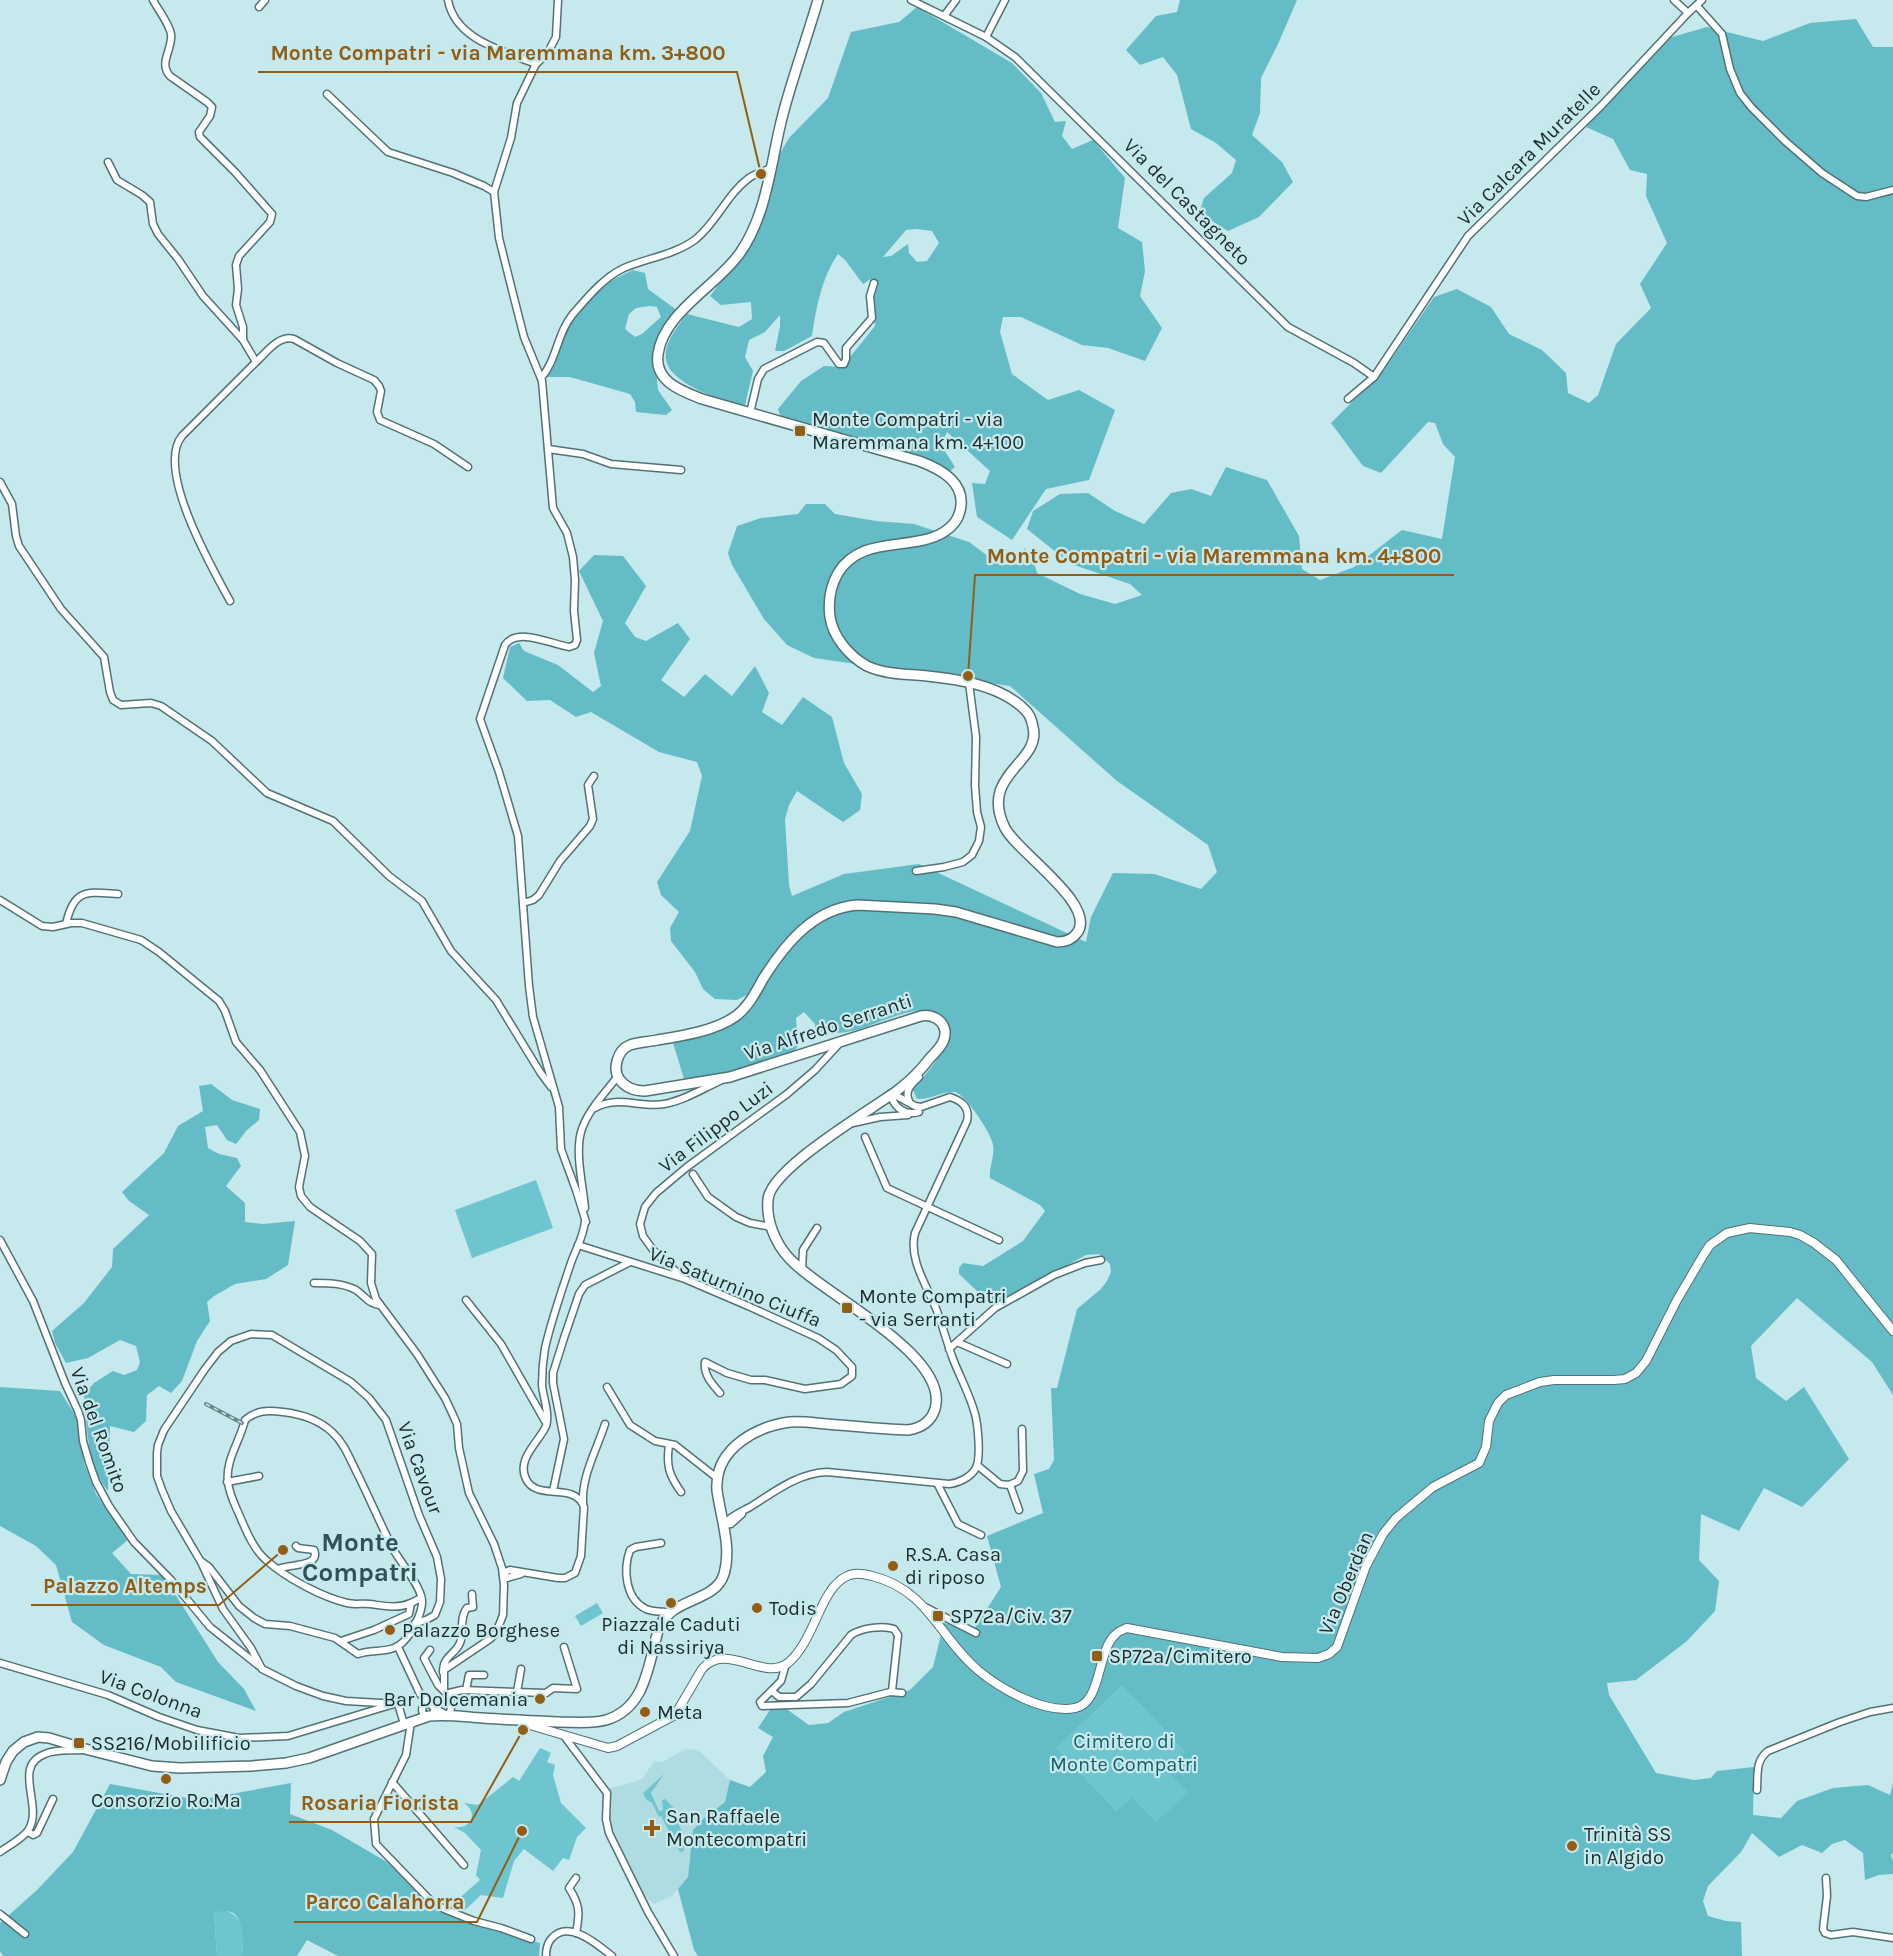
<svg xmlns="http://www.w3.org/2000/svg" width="1893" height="1956" font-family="Karla,sans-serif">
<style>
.built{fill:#afdce0}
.green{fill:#6ec5cf}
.forest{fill:#64bcc6;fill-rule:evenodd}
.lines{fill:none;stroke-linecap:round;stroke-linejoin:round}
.minor-casing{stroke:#527276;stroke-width:9}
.tertiary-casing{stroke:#527276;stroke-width:10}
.primary-casing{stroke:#527276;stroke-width:12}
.minor{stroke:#fff;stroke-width:6}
.tertiary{stroke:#fff;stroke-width:8}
.primary{stroke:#fff;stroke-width:9}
.rail-casing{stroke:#6c8587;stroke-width:4}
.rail{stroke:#c5e9ec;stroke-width:1.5;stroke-dasharray:4.5;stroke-linecap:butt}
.poi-dot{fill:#935d14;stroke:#c5e9ec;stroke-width:2}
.labels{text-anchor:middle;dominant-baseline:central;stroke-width:4.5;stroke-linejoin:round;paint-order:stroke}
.street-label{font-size:20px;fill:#1d2b2c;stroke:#c5e9ec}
.poi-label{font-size:20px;fill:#1d2b2c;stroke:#c5e9ec;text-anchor:start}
.park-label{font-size:20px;fill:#156067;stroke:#c5e9ec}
.district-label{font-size:26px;font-weight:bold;fill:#315155;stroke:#c5e9ec}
.leader{fill:none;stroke:#935d14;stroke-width:2}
.callout-dot{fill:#935d14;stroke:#c5e9ec;stroke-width:2}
.callout-label{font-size:21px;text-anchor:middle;font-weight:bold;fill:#935d14;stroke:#c5e9ec;stroke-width:4.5;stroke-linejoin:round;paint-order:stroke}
</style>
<rect width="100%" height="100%" fill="#c5e9ec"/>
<polygon class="built" points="686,1749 698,1750 730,1780 725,1802 702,1820 693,1830 688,1877 672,1896 654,1904 644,1895 610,1827 610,1814 612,1810 609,1808 609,1788 635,1782 643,1778 654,1761 662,1762"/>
<g class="green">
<polygon points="536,1180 553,1228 472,1258 455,1210"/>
<polygon points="597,1603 603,1613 581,1626 575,1616"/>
<polygon points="1122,1686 1185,1752 1188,1792 1156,1823 1118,1812 1057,1748"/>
<path d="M540 1748 551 1753 547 1762 555 1765 553 1775 561 1803 586 1828 577 1837 569 1860 563 1858 553 1871 524 1849 514 1861 503 1898 481 1895 461 1914 448 1908 480 1880 476 1875 481 1850 465 1833 454 1827C472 1830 479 1811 463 1803L478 1805 513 1777 519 1781Z"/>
<polygon points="664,1774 651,1793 659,1811 663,1810 662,1800 665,1799 673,1807 674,1816 682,1831 684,1851 680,1852 661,1816 659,1817 652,1803 646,1799 643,1793"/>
<path d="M222 1910C247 1915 244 1936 242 1956H217L214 1912Z"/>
</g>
<g class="forest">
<polygon points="1180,0 1297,0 1278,44 1261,78 1260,113 1252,135 1282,162 1293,182 1259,217 1228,231 1199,213 1204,198 1232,173 1236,160 1216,143 1191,129 1177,75 1163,57 1140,65 1126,50 1156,16 1177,12"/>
<path d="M917 7 1012 63 1041 93 1055 122 1066 121 1062 136 1072 149 1093 140 1125 178 1118 228 1142 242 1145 271 1140 296 1162 328 1145 361 1108 348 1082 345 1021 317H1003L1000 332 1012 374 1048 400 1079 390 1115 410 1089 480 1046 489 1012 540 977 517 972 483 985 484 990 471 947 432 941 445 955 467 949 472 934 461 781 418 778 409 801 381 824 366 842 367 875 326 871 291V279L863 284 845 260 838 254C822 277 816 308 812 336L784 351H775L780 326V315L765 332 749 340 745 357 753 371 745 405C725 403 718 399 700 391 655 369 658 350 687 314L739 327 752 319 751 302 721 305 710 296 757 235 778 157 789 138 828 98 851 32 899 22ZM917 229 932 231 939 243 927 261 917 262 909 253 908 244 891 256 883 257 906 230Z"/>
<path d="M1856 19 1873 47H1893V1395L1872 1362 1797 1298 1751 1346 1756 1378 1786 1401 1804 1387 1849 1459 1802 1507 1764 1488 1739 1531 1701 1514 1699 1560 1719 1581 1715 1611 1687 1641 1636 1680 1607 1683 1609 1695 1656 1773 1694 1780 1711 1778 1717 1771 1754 1767 1753 1815 1781 1818 1797 1801 1833 1788 1868 1785 1890 1795 1893 1783V1853L1891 1855 1893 1861V1874L1879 1875 1865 1880 1863 1853 1845 1840 1832 1844 1822 1853 1802 1845 1779 1857 1752 1833 1741 1852 1708 1886 1703 1901 1708 1916 1726 1921 1741 1922 1742 1956H698L694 1950 678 1889 688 1877 693 1830 702 1820 725 1802 730 1780 750 1787 766 1772 763 1756 773 1737 758 1728 770 1710 785 1708 809 1725 828 1723 844 1712 910 1690 933 1667 944 1623 974 1629 1001 1587 987 1536 1043 1513 1034 1474 1049 1469 1054 1460 1051 1388H1057L1077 1309 1101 1289 1107 1281 1111 1272 1110 1264 1099 1254 1086 1255 993 1306 959 1274V1268L963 1263 983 1266 1023 1241 1045 1211 1040 1205 990 1178C989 1167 995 1155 993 1145 992 1134 965 1094 955 1092 942 1091 930 1100 917 1099L913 1090C924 1076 937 1061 946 1046 951 1037 952 1028 946 1020 928 997 883 1022 860 1029 846 1033 829 1035 815 1032V1024L804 1012 796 1018 798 1046 793 1053 726 1075 685 1082 673 1043 723 1026 758 989 737 1000 715 999 703 989 695 972 671 941 670 928 679 912 661 895 657 882 690 831 702 776 697 762 659 752 591 712 576 717 550 700 527 701 503 678 510 647 519 643 524 651 558 665 593 692 601 686 594 653 603 621 579 571 594 555 623 556 646 586 625 623 635 637 646 641 678 623 690 639 661 680 684 697 705 674 732 696 755 666 769 693 762 712 782 725 803 697 832 717 844 763 862 794 860 810 843 822 797 791 789 805 785 819 789 885 792 896 844 874 919 864 1086 942 1091 917 1113 873 1154 874 1201 889 1217 872 1208 845 1117 781 1010 686 814 658 787 645 764 619 732 565 728 553 737 526 761 518 798 514 806 504H825L835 514 876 521 914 524 969 542 1000 565 1022 564 1024 548 1032 556 1037 573 1080 594 1115 604 1142 595 1130 584 1071 564 1027 529 1033 511 1060 494 1088 493 1115 511 1144 524 1171 493 1191 489 1211 496 1226 467 1267 480 1299 536 1302 569 1320 580 1354 567 1402 530 1442 539 1455 457 1443 444 1435 423 1428 422 1381 473 1363 466 1331 423 1384 370 1434 297 1457 289 1491 307 1509 334 1542 350 1566 373 1568 393 1589 403 1598 395 1616 344 1651 308 1640 284 1667 243 1646 196 1647 174 1630 170 1613 139 1586 127 1658 41 1707 27 1763 41 1810 23ZM1122 1686 1185 1752 1166 1770 1188 1792 1156 1822 1132 1798 1117 1811 1057 1748Z"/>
<path d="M633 270 645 273 648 289 678 311 660 335 654 349 658 390 672 410 666 415 636 412 635 402 630 394 570 377H546C558 340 574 306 608 283 615 278 625 274 633 270ZM650 306 657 307 661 317 642 334 635 337 625 329 629 314 636 308Z"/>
<path d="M211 1084 232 1100 260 1109 259 1120 247 1130 236 1144 227 1140 217 1125 205 1127 208 1148 219 1154 237 1158 241 1166 226 1186 245 1203V1222L263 1224 295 1221 288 1265 266 1279 235 1284 214 1296 207 1302 210 1321 197 1341 182 1381 171 1393 159 1386 147 1395 146 1421 134 1432 110 1426 108 1491C87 1467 87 1426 84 1395L94 1383 113 1371 124 1375 137 1370 140 1362 136 1346 120 1340 88 1358 66 1363 55 1343 52 1331 84 1303 112 1267 113 1249 149 1215 129 1201 122 1192 164 1153 178 1126 203 1111 199 1086Z"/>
<polygon points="0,1387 60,1391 75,1415 80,1429 84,1463 96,1494 129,1539 112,1553 131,1574 163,1575 218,1662 244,1689 256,1711 176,1682 161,1667 104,1645 72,1622 56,1565 36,1546 0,1526"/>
<path d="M291 1783 290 1814 332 1830 387 1862 430 1903 472 1923 540 1943 539 1956H338L307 1940 297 1956H242C244 1935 245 1903 214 1913L217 1956H3L0 1951V1923L37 1890 73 1852 110 1784 198 1800Z"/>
</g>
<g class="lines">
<defs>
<g id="minor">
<path d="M153 0C158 10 169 23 171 34 173 49 158 63 170 76L207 102 212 107 210 116 199 132 200 137 235 172 272 214 270 222 239 256 236 265 238 289 236 305 243 327V340L256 362C266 353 279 334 294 339L337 363 374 380 379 386 381 391 377 412 380 420 434 444 468 467"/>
<path d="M448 0C455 40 504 51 536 64"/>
<path d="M558 0 556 37 547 54 536 64 517 103 511 138 494 192 499 238 513 294 524 337 542 381 553 508 567 533 573 557 575 580 574 611 577 640 575 645 569 647C551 644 517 627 505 645L480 719 499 772 518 836 529 986 533 1017 559 1107 561 1149 576 1190 586 1222"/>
<polyline points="911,0 986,37 1015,57 1288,327 1354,363 1374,377"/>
<polyline points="1674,0 1688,13"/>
<polyline points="1697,6 1722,34 1730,69 1740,93 1751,107 1785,141 1822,173 1857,196 1866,197 1893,190"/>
<polyline points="259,7 265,0"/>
<polyline points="944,16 956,0"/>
<polyline points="986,37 1005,0"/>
<polyline points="327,94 388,152 453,173 484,186 494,192"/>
<polyline points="108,162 117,180 142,195 150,202 153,224 158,234 178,259 203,296 243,340"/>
<path d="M541 378C557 360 557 333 573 314 587 298 604 277 624 268 647 258 675 255 696 239 717 222 727 194 749 178 756 173 763 171 770 169"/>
<polyline points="1348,399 1374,377 1468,236 1601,106 1688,13 1702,0"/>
<polyline points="750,413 758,379 764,369 817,342 824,343 839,364 844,364 846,359 846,348 872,318 870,296 874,283"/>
<polyline points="548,449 583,454 611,464 681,470"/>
<polyline points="0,482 12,504 16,536 19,546 61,609 104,657 110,692 113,700 121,705 151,703 161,706 212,741 267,793 333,821 389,876 422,901 451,951 496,1000 540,1072 551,1087"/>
<path d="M230 601C212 568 155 469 182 436L256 362"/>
<polyline points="916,871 944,867 963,862 972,855 979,841 981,827 977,812 975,785 976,737 969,683"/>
<path d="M0 900 42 926 53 927 71 923H82L141 940 159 952 219 1001 225 1011 236 1042 260 1070 300 1132 305 1156 299 1187 301 1196 310 1207 360 1241 372 1254 371 1283 376 1299 417 1354 445 1398 453 1415 457 1424 459 1448 469 1493 494 1544 502 1568 504 1585 503 1615 496 1633 490 1639 444 1670V1691C454 1697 452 1706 449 1716L433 1707"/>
<polyline points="523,903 533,900 539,895 560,861 590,826 593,819 588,785 594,776"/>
<path d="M66 924C74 888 87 892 118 894"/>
<path d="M909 1101C904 1090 912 1084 919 1077"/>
<path d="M595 1108C616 1095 641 1108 664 1104 683 1101 702 1089 720 1081"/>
<polyline points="853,1123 880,1117 908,1115"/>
<polyline points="865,1137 887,1188 999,1240"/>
<polyline points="693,1174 708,1197 736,1217 750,1223 771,1227"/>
<path d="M585 1208C583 1186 575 1153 581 1132 587 1111 605 1093 618 1076"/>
<polyline points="0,1240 33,1301 65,1383 78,1411 81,1420 83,1441 89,1462 96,1482 109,1506 134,1542 171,1580 210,1627 259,1666"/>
<path d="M578 1245 685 1279 748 1306 818 1338 836 1350 852 1367V1376L841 1384 805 1389 765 1380H751L727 1373 705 1362C703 1374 712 1384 720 1393"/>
<polyline points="802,1270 803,1250 817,1228"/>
<polyline points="682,1277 653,1250 643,1236 640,1224 645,1207 656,1193 687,1167 787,1094 815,1070 838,1045"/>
<path d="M314 1283C328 1283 343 1283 356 1290 365 1296 368 1304 380 1305"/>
<polyline points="466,1300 501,1344 545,1421"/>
<polyline points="957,1342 1007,1364"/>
<polyline points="949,1349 995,1308 1054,1275 1085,1263 1101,1260"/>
<polyline points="607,1387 630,1425 655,1441 675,1445 717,1478"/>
<path d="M669 1445C666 1466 669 1475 681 1492"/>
<polyline points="977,1465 1000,1484 1009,1485 1018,1481 1023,1471 1022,1429"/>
<polyline points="227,1482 259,1476"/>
<polyline points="937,1483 958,1524 981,1535"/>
<polyline points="1010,1485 1019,1510"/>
<polyline points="553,1491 564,1439 553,1383 553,1373 564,1338 579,1294 585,1285 630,1262"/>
<path d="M583 1504C581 1477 597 1449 605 1424"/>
<path d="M723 1525C730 1516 741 1512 750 1507 774 1492 798 1473 827 1472L949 1484C959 1483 971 1477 976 1468 981 1458 978 1425 975 1414 970 1395 960 1377 953 1359 947 1343 943 1327 937 1311 928 1287 908 1260 915 1233L967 1121C970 1107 962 1101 950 1097L921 1107 915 1106 893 1094V1101C899 1111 908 1115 919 1112"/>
<polyline points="723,1525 731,1524 742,1514"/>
<path d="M661 1543 636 1547 630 1550C623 1569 625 1599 646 1609 653 1612 662 1612 670 1612"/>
<path d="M202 1562 209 1567 239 1606 254 1618 265 1624 290 1626 335 1638 358 1654C374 1648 391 1655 404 1641 412 1633 423 1612 422 1600 420 1585 401 1563 393 1549 380 1523 369 1497 356 1471 349 1457 344 1443 332 1432 319 1420 301 1414 283 1412 267 1410 257 1410 245 1420 240 1441 225 1461 228 1482 229 1493 234 1503 238 1512 245 1528 253 1549 266 1560 286 1578 322 1597 347 1603 355 1605 363 1603 370 1604 385 1606 397 1609 411 1603"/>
<path d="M278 1569C289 1564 321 1567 314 1550L298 1548 296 1546"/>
<path d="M503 1574 507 1571 510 1570 558 1578H565L575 1573 581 1556 584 1507C575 1481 537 1502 526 1479 516 1459 539 1442 546 1426 550 1414 543 1397 542 1385 542 1373 543 1360 545 1348 552 1318 562 1289 572 1260 577 1247 584 1235 585 1221"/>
<polyline points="503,1574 507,1578 521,1574"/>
<polyline points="925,1607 976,1633"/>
<polyline points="341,1641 374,1630 409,1614 411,1603 421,1598"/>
<polyline points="398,1647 420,1694 431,1705"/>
<polyline points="430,1650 424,1658 438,1685 444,1691"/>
<polyline points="0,1663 108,1695 159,1717 197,1730 239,1738 288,1736 394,1704"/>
<polyline points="786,1664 781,1681 760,1702 762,1706 848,1703 890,1692 902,1693"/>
<path d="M443 1672C443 1654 458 1654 461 1640 463 1630 460 1616 467 1608L473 1607 472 1594"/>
<polyline points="466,1690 469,1675 484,1675"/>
<path d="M772 1691 779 1697H796L811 1684 851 1635C861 1628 883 1625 894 1629L898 1635 892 1691"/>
<polyline points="517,1692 521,1669"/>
<polyline points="449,1693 462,1690 546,1693 553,1688 577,1689 564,1647"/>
<circle cx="428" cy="1710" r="6"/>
<polyline points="411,1722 406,1755 374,1819 376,1844 431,1901 444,1909 474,1921 501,1928 531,1939"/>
<polyline points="404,1724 398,1704 346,1701 323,1696 296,1686 262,1669 251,1648 223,1609 201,1562 171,1511 162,1490 157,1476 157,1453 158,1445 164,1430 205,1369 218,1352 231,1341 251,1334 272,1335 351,1382 369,1398 386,1420 419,1515 437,1557 441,1579 440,1602 435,1615 426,1620 415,1623"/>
<polyline points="564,1736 607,1793 606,1819 609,1833 648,1912 674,1956"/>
<polyline points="392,1782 464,1865"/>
<path d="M1757 1790C1758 1775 1755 1761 1768 1751L1840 1722 1870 1712 1893 1708"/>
<polyline points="28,1832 33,1835 37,1833 53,1799"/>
<path d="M0 1852C8 1846 24 1838 29 1829 43 1805 12 1766 45 1754 56 1749 71 1751 82 1750"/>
<polyline points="1826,1878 1827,1896 1823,1929 1825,1933 1831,1935 1853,1932 1893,1938"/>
<polyline points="0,1914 25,1934"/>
<path d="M576 1933C580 1913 580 1905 569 1888L576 1878"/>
<path d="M546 1956C546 1949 547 1943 552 1938 569 1919 598 1945 612 1956"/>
</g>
<path id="tertiary" d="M523 1723 608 1748 617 1746 675 1715 702 1669C726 1641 764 1682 788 1663 814 1641 819 1595 842 1579 852 1572 860 1573 872 1576 929 1590 939 1638 979 1671 1001 1689 1044 1714 1075 1708 1102 1703 1097 1651 1115 1635 1118 1631 1122 1630 1127 1628L1282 1657 1318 1658 1329 1654 1337 1647 1366 1566 1383 1534 1396 1518 1433 1487 1479 1463 1486 1447 1489 1421 1498 1403 1506 1395 1540 1382 1554 1380H1614L1625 1379 1636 1373 1646 1361 1677 1300 1704 1254 1710 1245 1727 1233 1750 1228 1759 1229 1790 1232 1800 1235 1814 1243 1836 1260 1893 1331"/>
<path id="primary" d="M0 1780 6 1762 13 1751 24 1742 38 1737 49 1738 89 1750 152 1766 180 1768 252 1766 286 1763 309 1758 429 1716C447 1714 466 1717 483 1718 509 1720 535 1721 560 1722 575 1722 591 1724 606 1720 646 1708 648 1665 658 1631 669 1596 715 1604 724 1574 731 1550 723 1525 719 1502 718 1496 716 1490 717 1484 718 1447 758 1426 790 1422 802 1421 815 1423 827 1424 854 1426 881 1429 908 1430 921 1428 931 1422 935 1409 951 1355 820 1293 789 1258 775 1243 766 1220 768 1200 769 1169 871 1110 898 1090 910 1081 921 1070 930 1058 937 1051 946 1042 945 1031 943 1019 931 1014 921 1016L730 1077 645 1091C636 1091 626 1088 620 1080 612 1070 617 1050 630 1045 638 1042 648 1042 657 1040 682 1036 715 1031 736 1016 748 1007 756 992 763 979 785 944 813 909 857 905L935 909 956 912 1057 942C1065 942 1072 940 1077 933 1098 905 1017 852 1005 828 978 774 1042 763 1033 727 1032 721 1030 715 1026 711 1000 683 950 678 916 675 899 674 882 673 867 666 849 656 833 637 830 617 828 602 830 587 838 573 862 534 912 552 944 532 952 527 958 520 960 511 967 483 941 469 919 461L702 399C682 391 654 382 658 354 664 312 717 286 740 253 768 213 771 159 783 114 793 76 807 38 818 0"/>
</defs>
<use href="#minor" class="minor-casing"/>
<use href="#tertiary" class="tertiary-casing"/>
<use href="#primary" class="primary-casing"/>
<use href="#minor" class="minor"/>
<use href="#tertiary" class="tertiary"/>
<use href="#primary" class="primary"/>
<defs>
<polyline id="rail" points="206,1404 242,1423"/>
</defs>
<use href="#rail" class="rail-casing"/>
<use href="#rail" class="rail"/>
</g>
<g class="poi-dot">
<rect x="794" y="425" width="12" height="12" rx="3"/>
<rect x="841" y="1302" width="12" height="12" rx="3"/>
<circle cx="893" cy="1566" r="6"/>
<circle cx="671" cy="1603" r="6"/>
<circle cx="757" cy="1608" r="6"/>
<rect x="932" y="1610" width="12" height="12" rx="3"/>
<circle cx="390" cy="1630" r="6"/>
<rect x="1091" y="1650" width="12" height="12" rx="3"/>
<circle cx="540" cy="1699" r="6"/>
<circle cx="645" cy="1712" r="6"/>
<rect x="73" y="1737" width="12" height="12" rx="3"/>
<circle cx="166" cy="1779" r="6"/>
<path d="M649 1819h6v6h6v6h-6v6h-6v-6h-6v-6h6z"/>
<circle cx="1572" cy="1846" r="6"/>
</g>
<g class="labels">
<g class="street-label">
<text transform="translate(1529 154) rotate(-45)">Via Calcara Muratelle</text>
<text transform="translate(1187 202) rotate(45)">Via del Castagneto</text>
<text transform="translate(828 1027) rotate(-18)">Via Alfredo Serranti</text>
<text transform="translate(716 1127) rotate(-37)">Via Filippo Luzi</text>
<text transform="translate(735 1287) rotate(22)">Via Saturnino Ciuffa</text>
<text transform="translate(99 1430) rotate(70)">Via del Romito</text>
<text transform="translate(420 1468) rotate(70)">Via Cavour</text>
<text transform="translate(1346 1583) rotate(-67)">Via Oberdan</text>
<text transform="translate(151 1694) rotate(20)">Via Colonna</text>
</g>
<g class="poi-label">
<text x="812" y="419">Monte Compatri - via<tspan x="812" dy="23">Maremmana km. 4+100</tspan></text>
<text x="859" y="1296">Monte Compatri<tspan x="859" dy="23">- via Serranti</tspan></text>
<text x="905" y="1554">R.S.A. Casa<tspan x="905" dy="23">di riposo</tspan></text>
<text x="769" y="1608">Todis</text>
<text x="950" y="1616">SP72a/Civ. 37</text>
<text x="671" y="1624" text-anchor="middle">Piazzale Caduti<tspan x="671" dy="23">di Nassiriya</tspan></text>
<text x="402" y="1630">Palazzo Borghese</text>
<text x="1109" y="1656">SP72a/Cimitero</text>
<text x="528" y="1699" text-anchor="end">Bar Dolcemania</text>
<text x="657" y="1712">Meta</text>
<text x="91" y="1743">SS216/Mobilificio</text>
<text x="166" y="1800" text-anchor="middle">Consorzio Ro.Ma</text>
<text x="666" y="1816">San Raffaele<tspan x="666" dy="23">Montecompatri</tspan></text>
<text x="1584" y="1834">Trinità SS<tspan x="1584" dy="23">in Algido</tspan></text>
</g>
<g class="park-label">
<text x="1124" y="1741">Cimitero di<tspan x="1124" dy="23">Monte Compatri</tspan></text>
</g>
<g class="district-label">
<text x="360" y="1542">Monte<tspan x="360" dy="30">Compatri</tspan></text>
</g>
</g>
<path class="leader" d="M761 174L737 72H258M968 676L975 575H1454M283 1550L219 1605H31M523 1730L471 1822H289M522 1831L477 1922H294"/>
<g class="callout-dot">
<circle cx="761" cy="174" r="6"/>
<circle cx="968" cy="676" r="6"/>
<circle cx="283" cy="1550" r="6"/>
<circle cx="523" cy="1730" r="6"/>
<circle cx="522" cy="1831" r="6"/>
</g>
<g class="callout-label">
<text x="498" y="60">Monte Compatri - via Maremmana km. 3+800</text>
<text x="1214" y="563">Monte Compatri - via Maremmana km. 4+800</text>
<text x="125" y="1593">Palazzo Altemps</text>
<text x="380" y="1810">Rosaria Fiorista</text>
<text x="385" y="1909">Parco Calahorra</text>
</g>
</svg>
